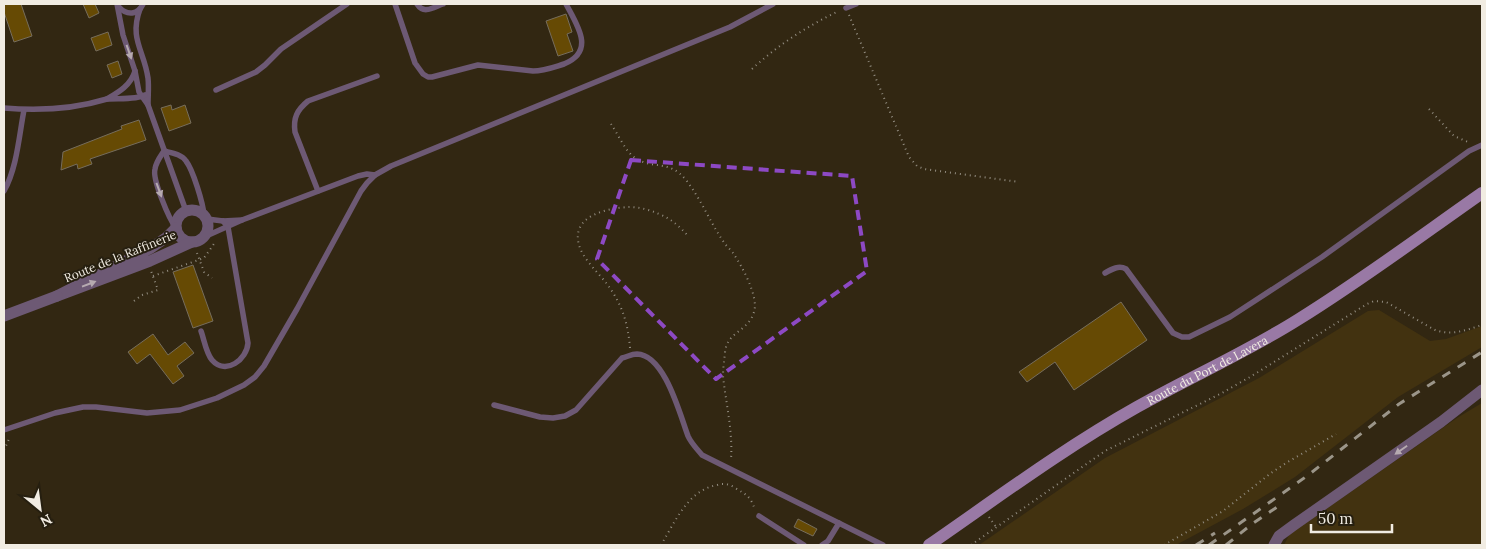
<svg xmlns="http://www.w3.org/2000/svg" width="1486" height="549" font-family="Lora,serif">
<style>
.built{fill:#322712}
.green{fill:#423210}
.building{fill:#664a04;stroke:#766d5c}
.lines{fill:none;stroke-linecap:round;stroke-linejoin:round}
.path{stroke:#938d81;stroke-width:2;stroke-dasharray:1 4;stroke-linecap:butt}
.lane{stroke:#6d5974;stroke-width:5.5}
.street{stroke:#6d5974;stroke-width:11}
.secondary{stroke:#9979a5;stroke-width:12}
.rail{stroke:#9b9589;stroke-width:3;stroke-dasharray:9 9;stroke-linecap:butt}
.oneway{fill:#b6aab0}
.marked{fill:none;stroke:#8d49c4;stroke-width:4;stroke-dasharray:10 6;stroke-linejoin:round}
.labels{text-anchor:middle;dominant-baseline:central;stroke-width:4;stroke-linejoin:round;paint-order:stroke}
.street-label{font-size:12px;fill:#f1ece2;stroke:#261f10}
</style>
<rect width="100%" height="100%" fill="#261f10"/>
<rect class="built" x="4" y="4" width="1478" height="541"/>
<g class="green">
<polygon points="1379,310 1430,341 1446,339 1482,326 1482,347 1398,397 1295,477 1243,509 1176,545 979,545 1105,458 1259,378 1368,311"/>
<polygon points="1482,403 1482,545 1284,545 1289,535 1457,418"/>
</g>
<g class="building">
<polygon points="4,4 21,4 32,36 14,42 4,12"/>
<polygon points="83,4 95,4 99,13 89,18"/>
<polygon points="566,14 572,32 567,34 573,51 558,56 546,21"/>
<polygon points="108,32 112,45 96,51 91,38"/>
<polygon points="118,61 122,74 112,78 107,65"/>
<polygon points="171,105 172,110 185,105 191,123 169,131 161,108"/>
<polygon points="139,120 146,140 90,159 92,164 78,169 77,164 61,170 63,152 122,129 121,126"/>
<polygon points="193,265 213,321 193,328 173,272"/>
<polygon points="1121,302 1147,340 1074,390 1055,362 1027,382 1019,372"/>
<polygon points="153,334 168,355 185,342 194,353 177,366 184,376 173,384 150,354 137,364 128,352"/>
<polygon points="798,519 817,529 813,536 794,527"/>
</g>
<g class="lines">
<g class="path">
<polyline points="849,15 909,157 917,166 924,169 1019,182"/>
<path d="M752 69C778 45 807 26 839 11"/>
<polyline points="1429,109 1454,136 1468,142"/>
<path d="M611 124C618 134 625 151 635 158 654 170 669 159 686 180 701 199 710 222 723 241 726 246 730 249 733 253 742 266 759 297 754 312 748 332 726 332 725 353 724 361 723 369 723 376 726 404 733 432 731 459"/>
<polyline points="197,253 204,272 212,278"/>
<polyline points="153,276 204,258 216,241"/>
<polyline points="134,301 142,295 158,290 151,271"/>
<path d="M630 348C628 323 622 304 607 284 597 271 580 257 578 240 575 214 610 208 629 207 640 207 650 210 659 214 672 219 680 227 689 237"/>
<polyline points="4,450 10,437"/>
<polyline points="989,517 996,527"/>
<path d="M661 545C675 522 688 490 717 485 723 483 730 484 735 488 747 495 751 497 755 510"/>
<path d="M971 545 1105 451 1222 393 1250 377 1367 304 1374 301 1386 302 1435 330C1452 336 1466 330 1482 325"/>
<polyline points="1164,545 1223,511 1271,473 1286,463 1336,434"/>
</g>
<g class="lane">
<path d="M117 4 123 35 135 71 139 92 148 105C148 96 149 87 148 78 144 50 129 39 140 9"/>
<path d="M395 4 415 63 423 74 428 77H432L478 65 533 71C544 71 554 67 564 64 596 51 577 25 566 4"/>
<path d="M417 4C424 15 434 7 443 4"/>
<path d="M119 7C127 16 138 15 143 4"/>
<polyline points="846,8 856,4"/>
<path d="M135 71C131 85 119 92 107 99 118 98 136 100 145 95"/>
<polyline points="216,90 256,72 265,65 281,49 347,4"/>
<polyline points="148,105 186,211"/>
<path d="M4 108C38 111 74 109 107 99"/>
<path d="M4 191C17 168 19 136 24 110"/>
<path d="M318 191 295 132C293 118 297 110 308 101L377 76"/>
<polyline points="242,220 358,176 367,174 375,175 391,166 730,27 773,4"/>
<path d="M176 228C169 219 152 179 155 169 156 162 160 157 164 151 172 153 181 154 186 161 193 170 203 203 204 215"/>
<polyline points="204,237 242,220 223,221 207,219"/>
<path d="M1105 273C1112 269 1119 265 1126 269L1173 333 1182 337H1189L1230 317 1322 257 1469 151 1482 145"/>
<path d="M201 331C204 339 206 353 212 360 226 376 247 359 248 343L228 227 223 221"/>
<path d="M494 405 540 417 553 418 565 416 576 410 622 358C627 357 631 354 637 354 665 355 680 415 688 436 691 443 697 449 702 455L883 545"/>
<polyline points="4,430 55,413 83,407 96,407 147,413 180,410 217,398 244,385 255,377 264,366 297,309 361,191 367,183 375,175"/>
<polyline points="759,516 804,545"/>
<polyline points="822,545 828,541 839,523"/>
</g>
<g class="street">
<circle cx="192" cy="226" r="16"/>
<polyline points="176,228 167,237 151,248 57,296 150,261 192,242"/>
<polyline points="4,316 57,296"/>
<polyline points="1274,545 1279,536 1294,525 1441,422 1482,390"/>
</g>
<path class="secondary" id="s1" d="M929 545C997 498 1064 448 1137 407 1190 377 1247 352 1299 319 1362 280 1422 235 1482 193"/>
<g class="rail">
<polyline points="1196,545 1215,533"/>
<polyline points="1209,545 1307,476 1399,404 1482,352"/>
<polyline points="1226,545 1252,524 1280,505"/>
</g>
</g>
<defs><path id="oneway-solid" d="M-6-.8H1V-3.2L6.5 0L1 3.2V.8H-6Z" transform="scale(1.25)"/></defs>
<g class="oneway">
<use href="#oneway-solid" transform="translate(129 52) rotate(71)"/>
<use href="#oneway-solid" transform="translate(159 190) rotate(70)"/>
<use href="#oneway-solid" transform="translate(89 284) rotate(-21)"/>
<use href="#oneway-solid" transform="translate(1401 450) rotate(145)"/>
</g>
<path class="marked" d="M631 160 852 176 867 271 716 379 597 259Z"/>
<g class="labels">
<g class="street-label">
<text transform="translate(120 256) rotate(-22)">Route de la Raffinerie</text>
<text stroke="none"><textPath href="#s1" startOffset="329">Route du Port de Lavera</textPath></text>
</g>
</g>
<rect width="1486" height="549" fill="none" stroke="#f1ece2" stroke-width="10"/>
<g transform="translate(40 509) rotate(151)" stroke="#261f10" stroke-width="4" paint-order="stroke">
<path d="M0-4L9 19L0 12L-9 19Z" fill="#f1ece2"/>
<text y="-8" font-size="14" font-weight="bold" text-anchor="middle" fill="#f1ece2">N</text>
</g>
<path d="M1311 524v8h81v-8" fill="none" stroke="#f1ece2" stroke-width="2.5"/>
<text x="1318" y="524" font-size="15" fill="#f1ece2" stroke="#261f10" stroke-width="4" paint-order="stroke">50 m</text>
</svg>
